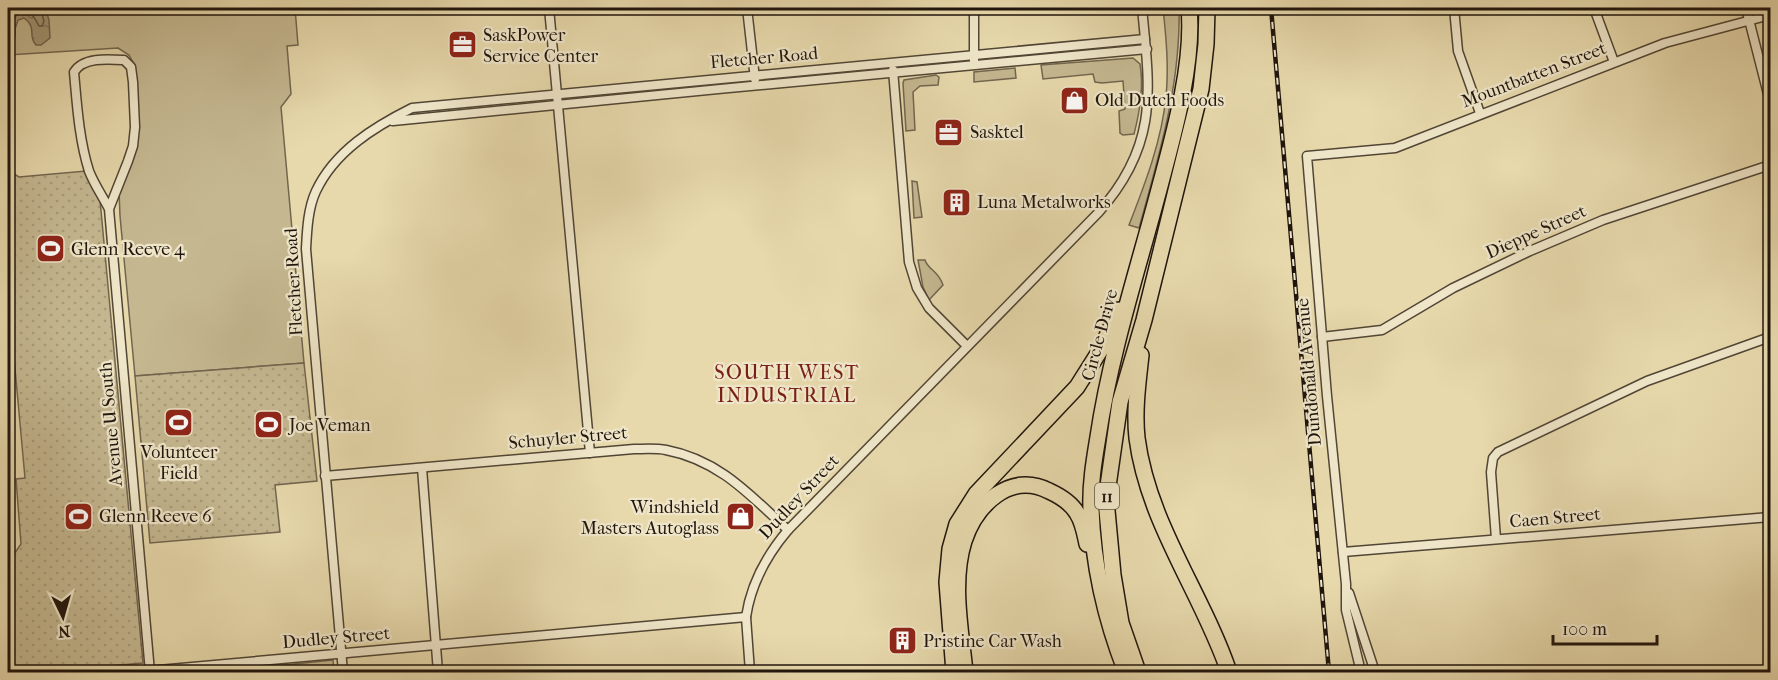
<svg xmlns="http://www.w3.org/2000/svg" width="1778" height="680" font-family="'IM FELL French Canon',serif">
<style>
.green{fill:#c5b891;stroke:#72664f;stroke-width:1.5}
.park{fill:url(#park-dots);stroke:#72664f;stroke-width:1.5}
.water{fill:url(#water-ripples);stroke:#6e624c;stroke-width:1.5}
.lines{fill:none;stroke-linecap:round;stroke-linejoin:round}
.shore{stroke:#615642;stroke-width:1.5}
.street-casing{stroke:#514635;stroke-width:11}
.highway-casing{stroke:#1f150d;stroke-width:18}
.street{stroke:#efe6c9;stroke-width:8}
.highway{stroke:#e7d9ac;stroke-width:15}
.rail-casing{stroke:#1f150d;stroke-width:4.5}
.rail{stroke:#efe6c9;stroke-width:2;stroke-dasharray:7;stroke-linecap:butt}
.labels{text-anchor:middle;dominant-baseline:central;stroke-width:4.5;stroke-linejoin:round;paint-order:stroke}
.shield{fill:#efe6c9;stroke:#5d5445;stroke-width:1.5}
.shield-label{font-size:16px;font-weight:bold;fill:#1f150d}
.poi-label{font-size:18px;fill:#1f150d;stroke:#efe6c9;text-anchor:start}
.street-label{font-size:18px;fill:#1f150d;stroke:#efe6c9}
.neighbourhood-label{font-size:20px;letter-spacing:1.5px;fill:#7a1f14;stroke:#efe6c9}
</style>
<defs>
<pattern id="park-dots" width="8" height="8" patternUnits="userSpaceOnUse" patternTransform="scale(1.5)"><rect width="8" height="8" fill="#c5b891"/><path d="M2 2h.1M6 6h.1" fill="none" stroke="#a99d7c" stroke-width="1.8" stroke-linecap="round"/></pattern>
<pattern id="water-ripples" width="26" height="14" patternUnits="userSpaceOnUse" patternTransform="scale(1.5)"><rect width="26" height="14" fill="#a39676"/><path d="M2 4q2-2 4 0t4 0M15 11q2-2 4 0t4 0" fill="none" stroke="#84795f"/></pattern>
</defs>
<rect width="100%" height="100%" fill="#e7d9ac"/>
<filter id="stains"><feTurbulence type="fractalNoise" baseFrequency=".00333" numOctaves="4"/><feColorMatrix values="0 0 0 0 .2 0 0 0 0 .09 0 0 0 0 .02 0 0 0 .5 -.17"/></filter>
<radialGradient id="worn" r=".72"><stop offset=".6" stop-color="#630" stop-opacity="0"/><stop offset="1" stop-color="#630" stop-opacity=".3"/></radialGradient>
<g class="green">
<polygon points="8,8 295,8 298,45 287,46 291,94 281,107 304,363 135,376 120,216 119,191 131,163 135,66 129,55 118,48 8,55"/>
<path d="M1163 8H1179C1181 83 1159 156 1139 228L1129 225C1145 184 1162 140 1166 96 1169 67 1166 36 1163 8Z"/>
<path d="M1133 58 1140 64C1144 87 1140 111 1134 134L1123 135 1120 133 1119 111 1125 109 1123 81 1102 83 1095 82 1093 74 1043 79 1041 65Z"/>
<polygon points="1015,68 1016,78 974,82 974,72"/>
<polygon points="936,75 939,77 938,85 920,86 913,92 915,130 906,131 903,83 904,80"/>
<polygon points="912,181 917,182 922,217 914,218"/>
<path d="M918 260H925C928 270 938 270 943 285L929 300 923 287Z"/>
<polygon points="333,660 334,672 271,672 271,669 275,666"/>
</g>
<g class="park">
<polygon points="86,171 100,200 143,663 41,672 8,672 8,563 21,544 16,479 25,478 14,358 8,358 8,172 11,172 19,177"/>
<polygon points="304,363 317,481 275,485 280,532 150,543 135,376"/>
</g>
<path class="water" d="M8 8H45L49 20 50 38 41 45H36C27 36 38 28 24 18L18 20 15 29V36L8 39Z"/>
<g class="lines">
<path class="shore" d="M8 33C13 13 27 1 39 26H42L44 21 40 8"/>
<defs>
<g id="street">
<polyline points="549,8 590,453"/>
<polyline points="747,8 755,79"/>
<polyline points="974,8 974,61"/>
<polyline points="1454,8 1458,51 1480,113"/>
<polyline points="1594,8 1614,62"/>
<polyline points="1746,8 1770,102"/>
<polyline points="893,70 909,262 917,288 929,308 967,346"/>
<path d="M393 121C644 95 896 73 1147 49"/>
<path d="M109 209C103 197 94 184 89 171 79 139 77 105 74 72 83 57 108 59 124 60L131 67 133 82 135 127 133 146 128 161 109 209 150 672"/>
<polyline points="1322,337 1382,330 1453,288 1530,251 1603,220 1770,165"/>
<polyline points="422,468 438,672"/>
<path d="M325 476 634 449C644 449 656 448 666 450 719 460 750 495 788 530"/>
<polyline points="1496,539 1491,472 1493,458 1498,452 1647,381 1770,337"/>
<polyline points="1343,552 1770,517"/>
<polyline points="1349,593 1375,672"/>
<polyline points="136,672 746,617"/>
<path d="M343 672 306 249C307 230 308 208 316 191 335 151 374 127 412 108L1145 39"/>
<path d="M750 672 746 617C751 583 766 556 788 530L1098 213C1159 145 1150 91 1142 8"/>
<polyline points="1361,672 1346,610 1346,584 1327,396 1307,156 1395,148 1665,43 1770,15"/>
</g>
<g id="highway">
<path d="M1141 355C1138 382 1134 411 1137 438 1148 523 1202 593 1229 672"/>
<polyline points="954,672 947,582 950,549 957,524 976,494 1077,387 1101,349 1119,310"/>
<path d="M965 672C961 631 951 582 964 541 976 505 1010 471 1049 491 1060 496 1071 503 1077 513 1083 522 1085 534 1087 544"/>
<path d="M1126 672C1106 621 1093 565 1091 509 1090 485 1094 461 1098 437 1111 350 1139 266 1161 182 1175 130 1194 61 1189 8"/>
<polyline points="1138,672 1121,623 1113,575 1106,500 1120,402 1144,320 1201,89 1206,44 1207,8"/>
</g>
</defs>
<use href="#street" class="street-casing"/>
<use href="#highway" class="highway-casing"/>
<use href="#street" class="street"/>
<use href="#highway" class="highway"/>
<defs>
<polyline id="rail" points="1271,8 1329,672"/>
</defs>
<use href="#rail" class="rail-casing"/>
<use href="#rail" class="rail"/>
</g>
<defs>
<symbol id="office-square" viewBox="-11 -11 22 22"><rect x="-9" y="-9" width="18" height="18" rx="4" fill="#8f2418" stroke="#efe6c9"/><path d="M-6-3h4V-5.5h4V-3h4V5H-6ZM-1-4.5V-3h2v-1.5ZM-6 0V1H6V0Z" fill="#fff"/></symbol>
<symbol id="shop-square" viewBox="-11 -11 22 22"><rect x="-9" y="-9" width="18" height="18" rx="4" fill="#8f2418" stroke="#efe6c9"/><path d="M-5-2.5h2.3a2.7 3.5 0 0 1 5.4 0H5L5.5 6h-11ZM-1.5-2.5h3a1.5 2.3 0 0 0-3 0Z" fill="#fff"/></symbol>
<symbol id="building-square" viewBox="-11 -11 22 22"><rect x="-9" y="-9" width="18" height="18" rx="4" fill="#8f2418" stroke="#efe6c9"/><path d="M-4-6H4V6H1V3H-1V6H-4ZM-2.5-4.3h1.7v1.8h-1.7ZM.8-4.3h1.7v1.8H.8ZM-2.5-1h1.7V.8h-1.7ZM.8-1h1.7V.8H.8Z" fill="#fff"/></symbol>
<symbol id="stadium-square" viewBox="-11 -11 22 22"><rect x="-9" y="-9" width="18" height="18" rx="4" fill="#8f2418" stroke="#efe6c9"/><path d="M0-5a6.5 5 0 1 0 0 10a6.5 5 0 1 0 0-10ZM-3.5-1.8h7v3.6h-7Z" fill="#fff"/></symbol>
</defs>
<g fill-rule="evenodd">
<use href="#office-square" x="446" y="28" width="33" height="33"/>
<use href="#shop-square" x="1058" y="84" width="33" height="33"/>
<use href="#office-square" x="932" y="116" width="33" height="33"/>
<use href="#building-square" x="940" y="186" width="33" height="33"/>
<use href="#stadium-square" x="34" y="232" width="33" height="33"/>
<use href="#stadium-square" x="162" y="406" width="33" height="33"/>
<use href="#stadium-square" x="252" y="408" width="33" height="33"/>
<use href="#stadium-square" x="62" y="500" width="33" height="33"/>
<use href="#shop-square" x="724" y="500" width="33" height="33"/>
<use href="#building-square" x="886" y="624" width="33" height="33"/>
</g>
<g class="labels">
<rect class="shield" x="1095" y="483" width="24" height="26" rx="4.5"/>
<g class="shield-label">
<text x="1107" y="496">11</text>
</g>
<g class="poi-label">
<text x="483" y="35">SaskPower<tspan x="483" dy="21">Service Center</tspan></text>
<text x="1095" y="100">Old Dutch Foods</text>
<text x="970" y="132">Sasktel</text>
<text x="977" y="202">Luna Metalworks</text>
<text x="71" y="249">Glenn Reeve 4</text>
<text x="289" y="425">Joe Veman</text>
<text x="179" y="452" text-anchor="middle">Volunteer<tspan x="179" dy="21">Field</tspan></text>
<text x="719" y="507" text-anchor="end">Windshield<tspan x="719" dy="21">Masters Autoglass</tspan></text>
<text x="99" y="516">Glenn Reeve 6</text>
<text x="923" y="641">Pristine Car Wash</text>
</g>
<g class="street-label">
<text transform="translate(764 58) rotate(-5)">Fletcher Road</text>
<text transform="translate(1534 75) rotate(-21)">Mountbatten Street</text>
<text transform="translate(1536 232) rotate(-24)">Dieppe Street</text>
<text transform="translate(294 282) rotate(-93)">Fletcher Road</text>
<text transform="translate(1100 335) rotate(-75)">Circle Drive</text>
<text transform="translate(1309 372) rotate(-95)">Dundonald Avenue</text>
<text transform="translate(111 424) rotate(-95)">Avenue U South</text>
<text transform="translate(568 438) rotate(-5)">Schuyler Street</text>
<text transform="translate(799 497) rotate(-47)">Dudley Street</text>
<text transform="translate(1555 518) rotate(-5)">Caen Street</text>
<text transform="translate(336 638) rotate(-5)">Dudley Street</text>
</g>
<g class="neighbourhood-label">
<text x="787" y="372">SOUTH WEST<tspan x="787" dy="23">INDUSTRIAL</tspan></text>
</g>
</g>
<rect width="1778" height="680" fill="none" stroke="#e7d9ac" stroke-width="30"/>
<rect x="9" y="9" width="1760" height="662" fill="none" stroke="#1f150d" stroke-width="3"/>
<rect x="15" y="15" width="1748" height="650" fill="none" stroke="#1f150d" stroke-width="1.5"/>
<g transform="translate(63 617) rotate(175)" stroke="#efe6c9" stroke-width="4.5" paint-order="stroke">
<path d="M0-4.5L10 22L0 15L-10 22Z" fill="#1f150d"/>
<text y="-9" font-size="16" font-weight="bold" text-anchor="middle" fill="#1f150d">N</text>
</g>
<path d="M1553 635v9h104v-9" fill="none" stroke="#1f150d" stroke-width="3"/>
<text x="1562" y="635" font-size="18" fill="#1f150d" stroke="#efe6c9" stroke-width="4.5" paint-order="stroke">100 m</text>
<rect width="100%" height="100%" filter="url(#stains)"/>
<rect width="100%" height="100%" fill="url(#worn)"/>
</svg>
